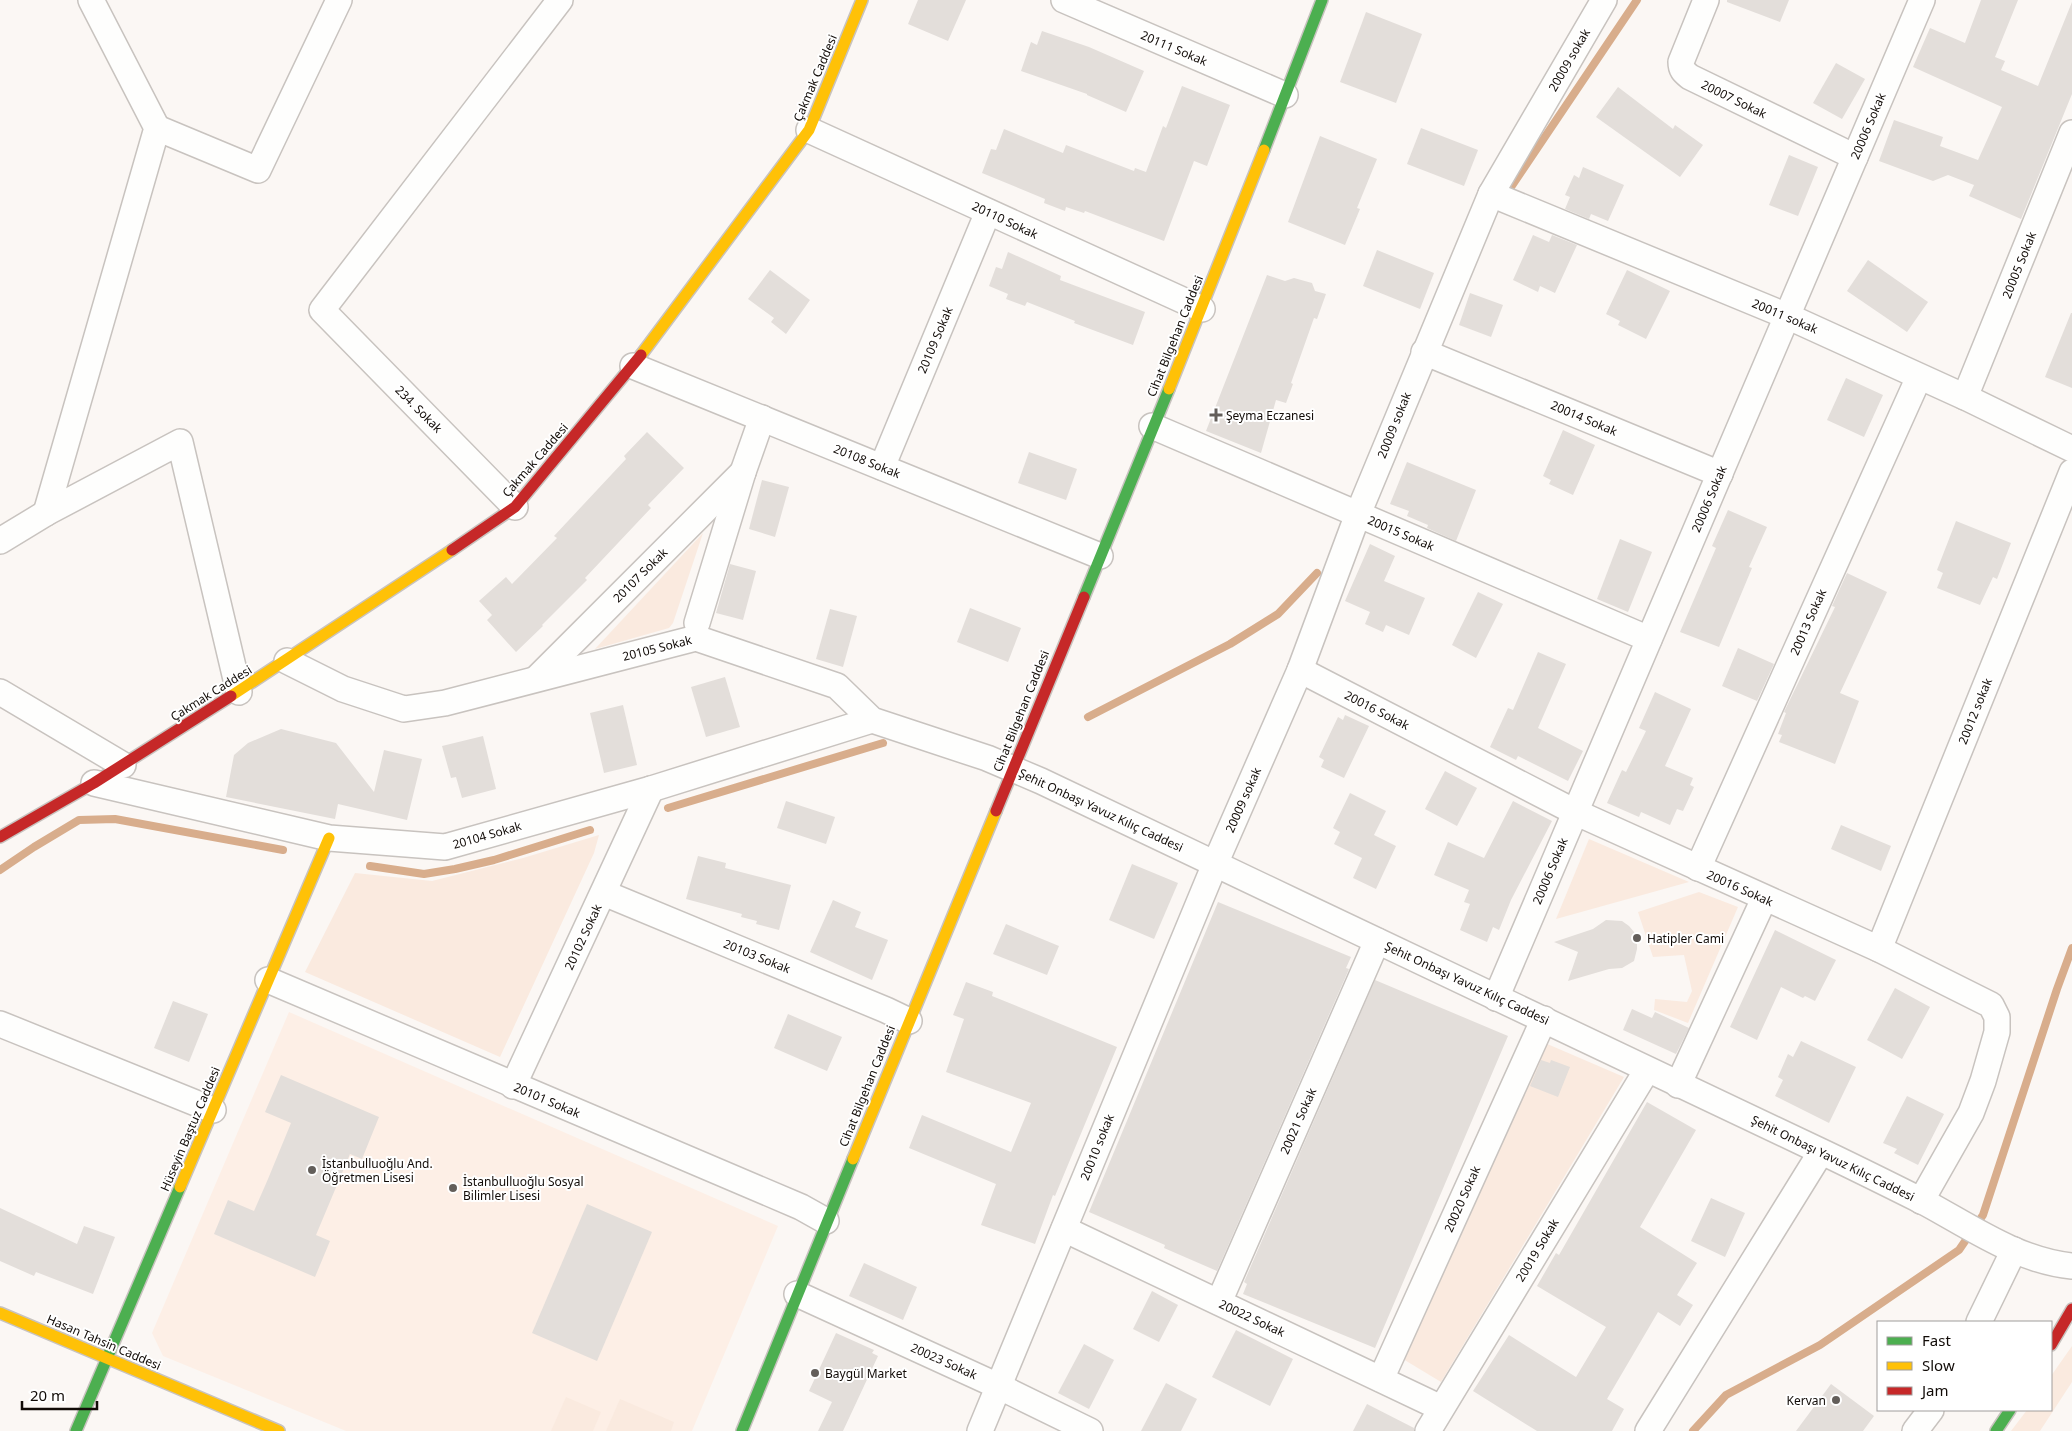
<svg xmlns="http://www.w3.org/2000/svg" width="2072" height="1431" font-family="'Noto Sans',sans-serif">
<style>
.built{fill:#fdefe6}
.green{fill:#faeadf}
.lines{fill:none;stroke-linecap:round;stroke-linejoin:round}
.stream{stroke:#d8ad8c;stroke-width:8}
.building{fill:#e3deda}
.street-casing{stroke:#c8c3bf;stroke-width:28}
.fast-casing{stroke:#c8c3bf;stroke-width:14}
.slow-casing{stroke:#c8c3bf;stroke-width:14}
.jam-casing{stroke:#c8c3bf;stroke-width:14}
.street{stroke:#fefefd;stroke-width:25}
.fast{stroke:#4caf50;stroke-width:11}
.slow{stroke:#ffc107;stroke-width:11}
.jam{stroke:#c62828;stroke-width:11}
.poi-dot{fill:#635e5a;stroke:#fff;stroke-width:2}
.labels{text-anchor:middle;dominant-baseline:central;stroke-width:4;stroke-linejoin:round;paint-order:stroke}
.street-label{font-size:12px;fill:#110b07;stroke:#fff}
.poi-label{font-size:12px;fill:#110b07;stroke:#fff;text-anchor:start}
</style>
<rect width="100%" height="100%" fill="#fbf7f4"/>
<polygon class="built" points="289,1012 778,1226 692,1431 346,1431 163,1356 152,1333"/>
<g class="green">
<polygon points="703,533 673,623 669,628 595,649"/>
<polygon points="599,835 594,853 500,1057 305,972 355,873 432,881 523,858"/>
<polygon points="1589,839 1689,882 1556,919"/>
<polygon points="1699,892 1738,907 1688,1023 1654,1010 1655,999 1687,1002 1692,991 1684,955 1653,957 1638,912"/>
<polygon points="1545,1043 1624,1077 1441,1382 1403,1359"/>
<polygon points="2072,1346 2072,1382 2040,1431 2011,1431 2027,1410 2051,1410 2051,1376"/>
<polygon points="566,1397 601,1412 593,1431 551,1431"/>
<polygon points="620,1399 674,1422 671,1431 606,1431"/>
</g>
<g class="lines">
<g class="stream">
<polyline points="1505,196 1637,0"/>
<polyline points="1088,717 1230,644 1278,614 1317,573"/>
<polyline points="668,808 883,743"/>
<polyline points="370,866 424,874 455,869 494,860 590,830"/>
<polyline points="0,870 34,847 79,820 115,819 283,850"/>
<polyline points="1693,1431 1726,1395 1820,1345 1959,1250 1983,1215 2057,989 2072,948"/>
</g>
</g>
<g class="building">
<polygon points="918,0 966,0 948,41 908,24"/>
<polygon points="1727,0 1789,0 1780,22 1727,2"/>
<polygon points="1981,0 2018,0 1995,57 2005,61 2001,70 2038,86 2072,2 2072,94 2021,219 1969,196 1974,185 1948,175 1933,181 1879,161 1894,120 1943,137 1940,146 1978,160 2002,107 1913,67 1930,28 1965,43"/>
<polygon points="1366,12 1422,34 1396,103 1340,82"/>
<polygon points="1042,31 1089,47 1144,71 1126,112 1087,95 1087,94 1021,71 1031,42 1037,45"/>
<polygon points="1836,63 1865,79 1842,119 1813,103"/>
<polygon points="1182,86 1230,105 1207,166 1194,161 1164,241 1085,211 1084,213 1066,207 1065,211 1044,203 1045,199 982,173 991,149 996,150 1004,129 1063,153 1066,145 1134,171 1135,168 1146,172 1163,126 1166,128"/>
<polygon points="1618,87 1673,129 1675,125 1703,145 1680,177 1596,117"/>
<polygon points="1421,128 1478,150 1464,186 1407,164"/>
<polygon points="1320,136 1377,159 1357,208 1360,209 1345,245 1288,222"/>
<polygon points="1789,155 1818,167 1798,216 1769,205"/>
<polygon points="1583,167 1624,185 1608,221 1591,214 1589,219 1565,209 1570,197 1565,195 1574,175 1579,178"/>
<polygon points="1533,235 1549,242 1552,235 1577,245 1555,293 1540,286 1538,292 1513,280"/>
<polygon points="1377,250 1434,273 1420,309 1363,286"/>
<polygon points="1008,252 1061,276 1060,280 1145,312 1133,345 1074,323 1075,321 1027,302 1025,306 1006,299 1008,294 989,286 996,267 1002,269"/>
<polygon points="1868,260 1928,302 1907,332 1847,291"/>
<polygon points="770,270 810,300 786,334 771,322 774,318 748,299"/>
<polygon points="1627,270 1670,291 1646,339 1618,325 1620,321 1606,314"/>
<polygon points="1267,275 1285,281 1294,278 1312,283 1315,291 1326,294 1317,319 1314,318 1291,383 1293,384 1286,403 1276,400 1261,453 1206,431"/>
<polygon points="1470,293 1503,305 1491,337 1459,325"/>
<polygon points="2071,313 2072,313 2072,388 2045,377"/>
<polygon points="1846,378 1883,395 1864,437 1827,420"/>
<polygon points="1563,430 1595,445 1573,495 1549,484 1551,480 1543,476"/>
<polygon points="647,432 684,468 648,505 651,508 585,578 587,580 542,625 543,626 516,652 487,620 492,615 479,601 506,577 512,584 557,538 554,536 626,459 624,456"/>
<polygon points="1029,452 1077,469 1066,500 1018,483"/>
<polygon points="1407,462 1476,490 1456,541 1427,528 1428,525 1407,516 1409,511 1390,504"/>
<polygon points="762,480 789,487 775,537 749,529"/>
<polygon points="1728,510 1767,527 1749,567 1752,568 1719,647 1680,632 1716,548 1712,546"/>
<polygon points="1956,521 2011,543 1997,579 1993,577 1980,605 1937,588 1943,573 1937,570"/>
<polygon points="1620,539 1652,552 1628,612 1597,599"/>
<polygon points="1370,544 1395,556 1384,581 1425,598 1409,635 1386,625 1383,632 1365,624 1370,612 1345,601"/>
<polygon points="730,564 756,571 743,620 716,613"/>
<polygon points="1847,573 1887,592 1840,693 1859,701 1835,764 1779,742 1782,735 1778,734 1786,713 1784,712 1835,607 1832,606"/>
<polygon points="1478,592 1503,604 1476,658 1452,645"/>
<polygon points="970,608 1021,628 1008,662 957,642"/>
<polygon points="830,609 857,616 843,667 816,659"/>
<polygon points="1738,648 1774,664 1757,701 1722,686"/>
<polygon points="1538,652 1566,664 1538,728 1583,751 1568,781 1518,756 1516,760 1490,747 1508,708 1513,710"/>
<polygon points="725,677 740,727 706,737 691,687"/>
<polygon points="1655,692 1691,709 1665,766 1693,778 1690,785 1694,787 1683,811 1677,809 1670,825 1641,812 1639,817 1607,803 1622,770 1626,772 1646,731 1639,728"/>
<polygon points="623,705 637,765 604,773 590,713"/>
<polygon points="1345,715 1369,726 1344,778 1321,767 1324,760 1319,757 1338,717 1343,720"/>
<polygon points="281,729 336,743 374,792 384,750 422,759 407,820 338,804 335,819 226,797 234,755 248,743"/>
<polygon points="483,736 496,789 462,798 456,777 451,778 442,746"/>
<polygon points="1445,771 1477,788 1457,826 1425,809"/>
<polygon points="1350,793 1386,811 1374,835 1396,846 1376,889 1353,878 1362,858 1334,844 1340,832 1333,828"/>
<polygon points="786,801 835,817 826,844 777,828"/>
<polygon points="1513,801 1552,821 1511,900 1499,930 1493,927 1487,942 1460,930 1470,904 1464,902 1469,890 1434,875 1448,842 1484,858"/>
<polygon points="1841,825 1891,846 1881,871 1831,849"/>
<polygon points="698,856 726,863 725,868 791,885 779,930 756,924 757,921 741,917 742,914 686,899"/>
<polygon points="1132,864 1178,883 1154,939 1109,920"/>
<polygon points="833,900 861,912 855,927 888,940 872,980 810,952"/>
<polygon points="1218,902 1351,957 1346,968 1349,969 1217,1271 1164,1248 1165,1245 1089,1212"/>
<polygon points="1606,920 1622,921 1629,926 1634,932 1637,940 1637,949 1634,961 1622,968 1609,969 1568,981 1578,952 1554,942 1593,929"/>
<polygon points="1006,924 1059,946 1047,975 993,954"/>
<polygon points="1775,930 1836,960 1815,1001 1805,996 1803,998 1781,987 1757,1040 1730,1027"/>
<polygon points="1375,980 1508,1036 1375,1348 1243,1294 1247,1284 1244,1282"/>
<polygon points="966,982 993,992 992,996 1117,1047 1055,1196 1053,1195 1035,1244 981,1225 996,1184 909,1148 922,1115 1011,1152 1031,1103 946,1072 964,1019 953,1015"/>
<polygon points="1895,988 1930,1007 1902,1059 1867,1040"/>
<polygon points="173,1001 208,1014 189,1062 154,1048"/>
<polygon points="1632,1009 1652,1018 1655,1012 1689,1028 1676,1054 1623,1030"/>
<polygon points="788,1014 842,1037 827,1071 774,1048"/>
<polygon points="1801,1041 1856,1067 1829,1123 1775,1096 1783,1080 1778,1077 1788,1054 1793,1057"/>
<polygon points="1541,1060 1550,1063 1551,1060 1570,1067 1558,1097 1530,1086"/>
<polygon points="281,1075 379,1117 362,1159 350,1154 316,1235 330,1241 315,1277 214,1234 228,1200 254,1211 268,1179 291,1123 265,1112"/>
<polygon points="1907,1096 1944,1114 1918,1165 1894,1153 1897,1149 1883,1143"/>
<polygon points="1647,1102 1696,1130 1640,1227 1697,1263 1677,1295 1693,1305 1680,1326 1658,1312 1607,1399 1624,1409 1612,1431 1537,1431 1473,1391 1509,1335 1576,1377 1606,1327 1537,1286 1556,1253 1559,1255"/>
<polygon points="1711,1198 1745,1213 1725,1257 1691,1241"/>
<polygon points="587,1204 652,1232 597,1361 532,1333"/>
<polygon points="0,1208 77,1244 84,1226 115,1237 93,1294 36,1272 34,1276 0,1261"/>
<polygon points="864,1263 917,1287 903,1320 849,1296"/>
<polygon points="1152,1291 1178,1305 1159,1342 1133,1329"/>
<polygon points="1236,1330 1293,1359 1270,1406 1212,1377"/>
<polygon points="836,1333 874,1350 872,1353 878,1356 843,1431 818,1431 832,1402 809,1391"/>
<polygon points="1084,1344 1114,1360 1089,1409 1058,1393"/>
<polygon points="1166,1383 1197,1399 1181,1431 1141,1431"/>
<polygon points="1831,1384 1874,1416 1863,1431 1796,1431"/>
<polygon points="1367,1404 1414,1428 1414,1431 1353,1431"/>
</g>
<g class="lines">
<defs>
<g id="street">
<polyline points="1064,0 1285,95"/>
<path d="M1706 0 1681 62C1681 70 1684 72 1690 77L1855 157"/>
<polyline points="157,128 258,170 339,0"/>
<polyline points="809,130 1202,309"/>
<polyline points="1491,194 1787,316 1965,397 2072,449"/>
<polyline points="1424,352 1720,474"/>
<polyline points="633,366 1100,556"/>
<polyline points="1965,397 2072,133"/>
<polyline points="1152,426 1649,639"/>
<polyline points="882,467 988,212"/>
<polyline points="515,507 322,310 560,0"/>
<polyline points="46,513 157,128 91,0"/>
<polyline points="0,541 46,513 180,442 239,692"/>
<polyline points="697,623 743,472 762,418"/>
<path d="M287 661 343 689 404 709 445 703 696 638 837 686 872 720 987 758 1041 781C1300 904 1559 1028 1818 1150 1854 1167 1890 1185 1926 1203 1972 1228 2019 1261 2072 1266"/>
<polyline points="1300,670 1575,812 1879,949 1991,1005 1997,1017 1997,1032 1983,1081 1971,1113 1921,1201"/>
<polyline points="537,678 743,472"/>
<polyline points="0,692 123,765"/>
<polyline points="94,783 329,838 445,847 651,789 872,720"/>
<polyline points="1698,868 1919,377"/>
<polyline points="604,893 886,1010 909,1021"/>
<polyline points="1879,949 2072,472"/>
<polyline points="268,980 801,1207 826,1221"/>
<polyline points="1496,998 1922,0"/>
<polyline points="0,1024 213,1110"/>
<polyline points="1678,1085 1764,899"/>
<polyline points="513,1086 651,789"/>
<polyline points="1064,1229 1441,1408"/>
<polyline points="797,1294 998,1386 1090,1431"/>
<polyline points="1219,1302 1377,941"/>
<polyline points="1979,1322 2014,1250"/>
<polyline points="1381,1379 1544,1019"/>
<polyline points="980,1431 1215,864 1300,670 1358,514 1491,194 1604,0"/>
<polyline points="1428,1431 1647,1070"/>
<polyline points="1648,1431 1821,1152"/>
<polyline points="1915,1431 1931,1410"/>
</g>
<g id="fast">
<polyline points="1264,150 1322,0"/>
<polyline points="1084,597 1169,389"/>
<polyline points="76,1431 180,1187"/>
<polyline points="742,1431 853,1159"/>
<polyline points="1996,1431 2010,1410"/>
</g>
<g id="slow">
<polyline points="641,355 809,130 862,0"/>
<polyline points="1169,389 1264,150"/>
<polyline points="231,696 452,550"/>
<polyline points="853,1159 996,811"/>
<polyline points="180,1187 329,838"/>
<polyline points="0,1313 279,1431"/>
</g>
<g id="jam">
<polyline points="452,550 515,507 641,355"/>
<polyline points="996,811 1084,597"/>
<polyline points="0,837 94,783 231,696"/>
<polyline points="2051,1345 2072,1309"/>
</g>
</defs>
<use href="#street" class="street-casing"/>
<use href="#fast" class="fast-casing"/>
<use href="#slow" class="slow-casing"/>
<use href="#jam" class="jam-casing"/>
<use href="#street" class="street"/>
<use href="#fast" class="fast"/>
<use href="#slow" class="slow"/>
<use href="#jam" class="jam"/>
</g>
<g class="poi-dot">
<path d="M1213.5 407.5h5v5h5v5h-5v5h-5v-5h-5v-5h5z"/>
<circle cx="1637" cy="938" r="5"/>
<circle cx="312" cy="1170" r="5"/>
<circle cx="453" cy="1188" r="5"/>
<circle cx="815" cy="1373" r="5"/>
<circle cx="1836" cy="1400" r="5"/>
</g>
<g class="labels">
<g class="street-label">
<text transform="translate(1174 48) rotate(23)">20111 Sokak</text>
<text transform="translate(1569 60) rotate(-60)">20009 sokak</text>
<text transform="translate(815 78) rotate(-67)">Çakmak Caddesi</text>
<text transform="translate(1734 99) rotate(26)">20007 Sokak</text>
<text transform="translate(1868 126) rotate(-67)">20006 Sokak</text>
<text transform="translate(1005 220) rotate(25)">20110 Sokak</text>
<text transform="translate(2019 265) rotate(-68)">20005 Sokak</text>
<text transform="translate(1785 316) rotate(23)">20011 sokak</text>
<text transform="translate(1175 336) rotate(-68)">Cihat Bilgehan Caddesi</text>
<text transform="translate(935 340) rotate(-67)">20109 Sokak</text>
<text transform="translate(419 409) rotate(45)">234. Sokak</text>
<text transform="translate(1584 418) rotate(23)">20014 Sokak</text>
<text transform="translate(1394 425) rotate(-68)">20009 sokak</text>
<text transform="translate(535 460) rotate(-49)">Çakmak Caddesi</text>
<text transform="translate(867 461) rotate(22)">20108 Sokak</text>
<text transform="translate(1709 499) rotate(-67)">20006 Sokak</text>
<text transform="translate(1401 533) rotate(23)">20015 Sokak</text>
<text transform="translate(640 575) rotate(-45)">20107 Sokak</text>
<text transform="translate(1808 622) rotate(-66)">20013 Sokak</text>
<text transform="translate(657 648) rotate(-14)">20105 Sokak</text>
<text transform="translate(211 693) rotate(-32)">Çakmak Caddesi</text>
<text transform="translate(1377 710) rotate(27)">20016 Sokak</text>
<text transform="translate(1021 711) rotate(-68)">Cihat Bilgehan Caddesi</text>
<text transform="translate(1975 711) rotate(-68)">20012 sokak</text>
<text transform="translate(1243 800) rotate(-66)">20009 sokak</text>
<text transform="translate(1101 810) rotate(25)">Şehit Onbaşı Yavuz Kılıç Caddesi</text>
<text transform="translate(487 835) rotate(-16)">20104 Sokak</text>
<text transform="translate(1550 871) rotate(-67)">20006 Sokak</text>
<text transform="translate(1740 888) rotate(24)">20016 Sokak</text>
<text transform="translate(583 937) rotate(-65)">20102 Sokak</text>
<text transform="translate(757 956) rotate(22)">20103 Sokak</text>
<text transform="translate(1467 983) rotate(25)">Şehit Onbaşı Yavuz Kılıç Caddesi</text>
<text transform="translate(867 1086) rotate(-68)">Cihat Bilgehan Caddesi</text>
<text transform="translate(547 1100) rotate(23)">20101 Sokak</text>
<text transform="translate(1298 1121) rotate(-66)">20021 Sokak</text>
<text transform="translate(190 1129) rotate(-67)">Hüseyin Baştuz Caddesi</text>
<text transform="translate(1097 1147) rotate(-68)">20010 sokak</text>
<text transform="translate(1833 1158) rotate(26)">Şehit Onbaşı Yavuz Kılıç Caddesi</text>
<text transform="translate(1462 1199) rotate(-66)">20020 Sokak</text>
<text transform="translate(1537 1250) rotate(-59)">20019 Sokak</text>
<text transform="translate(1252 1318) rotate(25)">20022 Sokak</text>
<text transform="translate(104 1342) rotate(23)">Hasan Tahsin Caddesi</text>
<text transform="translate(944 1361) rotate(24)">20023 Sokak</text>
</g>
<g class="poi-label">
<text x="1226" y="415">Şeyma Eczanesi</text>
<text x="1647" y="938">Hatipler Cami</text>
<text x="322" y="1163">İstanbulluoğlu And.<tspan x="322" dy="14">Öğretmen Lisesi</tspan></text>
<text x="463" y="1181">İstanbulluoğlu Sosyal<tspan x="463" dy="14">Bilimler Lisesi</tspan></text>
<text x="825" y="1373">Baygül Market</text>
<text x="1826" y="1400" text-anchor="end">Kervan</text>
</g>
</g>
<rect x="1877" y="1321" width="175" height="90" fill="#ffffff" stroke="#a09d9c"/>
<rect x="1887" y="1337" width="25" height="8" fill="#4caf50" stroke="#a09d9c"/>
<text x="1922" y="1346" font-size="15" fill="#110b07">Fast</text>
<rect x="1887" y="1362" width="25" height="8" fill="#ffc107" stroke="#a09d9c"/>
<text x="1922" y="1371" font-size="15" fill="#110b07">Slow</text>
<rect x="1887" y="1387" width="25" height="8" fill="#c62828" stroke="#a09d9c"/>
<text x="1922" y="1396" font-size="15" fill="#110b07">Jam</text>
<path d="M22 1401v8h75v-8" fill="none" stroke="#110b07" stroke-width="2.5"/>
<text x="30" y="1401" font-size="15" fill="#110b07" stroke="#ffffff" stroke-width="4" paint-order="stroke">20 m</text>
</svg>
